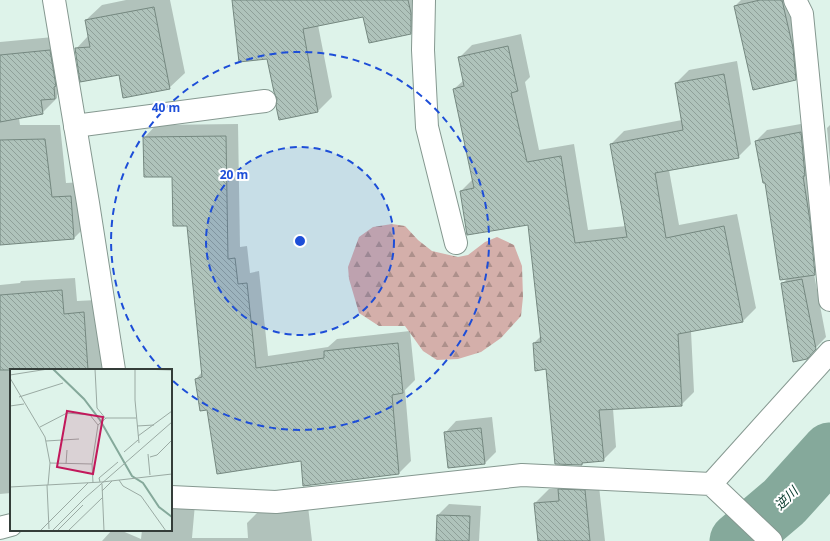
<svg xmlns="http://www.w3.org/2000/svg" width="830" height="541" font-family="'Noto Sans','Noto Sans JP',sans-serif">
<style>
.forest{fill:url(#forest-firs)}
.shadow{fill:#0003;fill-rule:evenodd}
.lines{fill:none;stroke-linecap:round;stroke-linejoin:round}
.river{stroke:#85a99b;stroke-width:57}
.building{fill:url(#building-back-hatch);stroke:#758880}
.minor-casing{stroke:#859890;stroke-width:24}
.minor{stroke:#fff;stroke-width:22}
.ring{fill:none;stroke:#1d4ed8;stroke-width:2;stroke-dasharray:7 5}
.labels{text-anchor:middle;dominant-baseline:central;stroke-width:4;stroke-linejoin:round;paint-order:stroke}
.water-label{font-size:13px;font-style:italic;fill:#003426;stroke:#fff}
.inset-river{fill:none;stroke:#85a99b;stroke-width:2}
.inset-road{fill:none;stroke:#9aaaa3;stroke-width:1}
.view{fill:#c2185b;fill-opacity:0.15;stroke:#c2185b;stroke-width:2}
.inset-edge{fill:none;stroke:#343d39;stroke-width:2}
.centre{fill:#1d4ed8;stroke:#fff;stroke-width:2}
.ring-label{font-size:12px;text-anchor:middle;font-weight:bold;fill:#1d4ed8;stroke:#fff;stroke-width:4;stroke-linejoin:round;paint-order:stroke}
</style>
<defs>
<pattern id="forest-firs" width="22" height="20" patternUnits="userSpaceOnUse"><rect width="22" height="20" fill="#d4afaa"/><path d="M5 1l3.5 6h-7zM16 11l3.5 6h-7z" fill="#ad908b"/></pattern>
<pattern id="building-back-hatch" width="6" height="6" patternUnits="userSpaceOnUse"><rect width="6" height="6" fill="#afc3bb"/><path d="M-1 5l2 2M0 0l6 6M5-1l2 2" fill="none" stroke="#8fa099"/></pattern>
</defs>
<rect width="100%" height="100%" fill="#def3ea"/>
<polygon class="forest" points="392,224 405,226 418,240 432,251 458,257 468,255 485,242 497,237 514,245 522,266 523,297 521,316 501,338 481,352 458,359 437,360 423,351 405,326 379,326 359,313 349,279 348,267 359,237 373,227"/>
<g class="shadow">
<polygon points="126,0 170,0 185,73 169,88 120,74 76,49 89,35 86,20 102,5"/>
<polygon points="233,0 425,0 425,19 410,33 364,15 318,25 332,97 318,111 278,99 268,58"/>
<polygon points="741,0 796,0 807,68 795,79 735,6"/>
<polygon points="521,34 530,77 525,82 539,150 574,144 588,230 626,226 611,144 624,131 682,120 676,83 689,70 737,61 751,144 738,157 669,170 679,225 737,214 756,308 743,321 691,331 694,392 681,405 613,409 616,447 603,460 585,461 582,464 547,368 534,343 541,336 529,224 461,191 473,179 454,89 464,80 459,58 472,45"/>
<polygon points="64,36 69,83 57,95 57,98 42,113 19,118 20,125 60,125 66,183 85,182 89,223 74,238 0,178 0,42"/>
<path d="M812 122 826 262 814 274 826 337 806 358 782 284 788 278 766 182H764L756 141 767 130ZM808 216H810L815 266H813Z"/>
<polygon points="238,124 240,247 247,246 250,273 259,271 268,356 328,347 337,339 410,331 415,380 405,390 411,461 399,473 302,460 207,409 196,379 202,372 188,225 173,176 144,138 156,125"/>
<polygon points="830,125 830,161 827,128"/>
<polygon points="75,278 77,301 97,300 111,370 11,370 11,493 0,494 0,285 20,283 21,281"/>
<polygon points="492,417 496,452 485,463 449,467 445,433 456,421"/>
<polygon points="573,476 598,477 605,541 539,541 535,503 549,489 560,488"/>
<polygon points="171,502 195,504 192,538 248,538 247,523 258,512 308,506 312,541 102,541 112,530 120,530 141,539 142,530 171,530"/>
<polygon points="449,504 481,506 479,541 437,541 438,515"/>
</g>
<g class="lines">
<polyline class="river" points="738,541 784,502 830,451"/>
</g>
<g class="building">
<polygon points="232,0 408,0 411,13 411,34 369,43 363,17 303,29 318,112 279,120 276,106 277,99 274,92 267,59 239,62"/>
<polygon points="760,0 782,0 793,48 796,80 753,90 734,6"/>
<polygon points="154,7 170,89 123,98 119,75 80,82 75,48 90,47 85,20"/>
<polygon points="508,46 518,91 511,93 527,162 561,156 575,243 627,237 610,144 683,130 675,83 724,74 739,158 655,173 666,238 724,226 743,322 678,334 682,406 599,410 604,461 582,463 582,465 555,464 546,369 535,371 533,343 541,342 528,225 467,235 460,191 474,188 453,89 464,86 458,57"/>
<polygon points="50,50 56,86 54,87 55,99 41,100 43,114 0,122 0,55"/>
<polygon points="801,132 805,176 803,176 810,221 815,275 780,280 765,183 763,183 755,141"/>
<polygon points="226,136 228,259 235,258 238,284 247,283 256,368 324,358 324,351 398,343 403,393 392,395 399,474 303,486 301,461 217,474 207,410 200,411 195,379 202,377 187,226 173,226 172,177 144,177 143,137"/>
<polygon points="45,139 52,197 71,196 74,239 0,245 0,140"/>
<polygon points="802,279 816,349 807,359 793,362 781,283"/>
<polygon points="62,290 64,314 84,312 88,370 0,370 0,295"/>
<polygon points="481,428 485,464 448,468 444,432"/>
<polygon points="558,489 585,490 590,541 538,541 534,503 559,501"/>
<polygon points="437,515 470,516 469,541 436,541"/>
</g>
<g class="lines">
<defs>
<g id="minor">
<polyline points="54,0 88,203 114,370"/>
<polyline points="424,0 423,50 427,127 456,243"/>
<polyline points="795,0 802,14 830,300"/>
<polyline points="75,126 265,101"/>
<polyline points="711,484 830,352"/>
<polyline points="171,497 276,502 522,475 711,484 771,541"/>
<polyline points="0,528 11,525"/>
</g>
</defs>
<use href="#minor" class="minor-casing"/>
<use href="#minor" class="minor"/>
</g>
<circle cx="300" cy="241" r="94" fill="#1d4ed8" fill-opacity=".12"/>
<g class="ring">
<circle cx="300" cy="241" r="94"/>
<path d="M162 370A189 189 0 1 1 171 379"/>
</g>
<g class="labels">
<g class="water-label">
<text transform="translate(786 498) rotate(-45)">逆川</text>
</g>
</g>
<g transform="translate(10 369)">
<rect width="162" height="162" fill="#def3ea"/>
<path class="inset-river" d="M43 0 74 30 90 51 122 107 133 114 149 138 162 148"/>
<path class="inset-road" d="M85 0 87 39 96 50M125 0V31L129 74M130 0 162 1M0 6 38 0M0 9 35 68 40 94 38 116M9 28 53 14M0 37 14 35M127 57 144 56M30 58 57 44 80 46 88 56M128 67 162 42M36 72 69 70M114 83 128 71M138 85 140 106M140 88 147 86 162 71M40 94 82 95M56 95 57 81M109 111 113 117 131 127 156 162M90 113 89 109 108 93M83 114 82 95 88 56 96 49H126M92 115 94 162M37 116 39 160M0 118 92 113 162 105M92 122 102 112M30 162 78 114M42 162 75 129 162 53M47 162 73 136M58 162 92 129"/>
<path class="view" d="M57 42 93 48 83 105 47 98Z"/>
<rect width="162" height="162" class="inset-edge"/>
</g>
<circle cx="300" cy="241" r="6" class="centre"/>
<g class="ring-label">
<text x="166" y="112">40 m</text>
<text x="234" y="179">20 m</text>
</g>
</svg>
